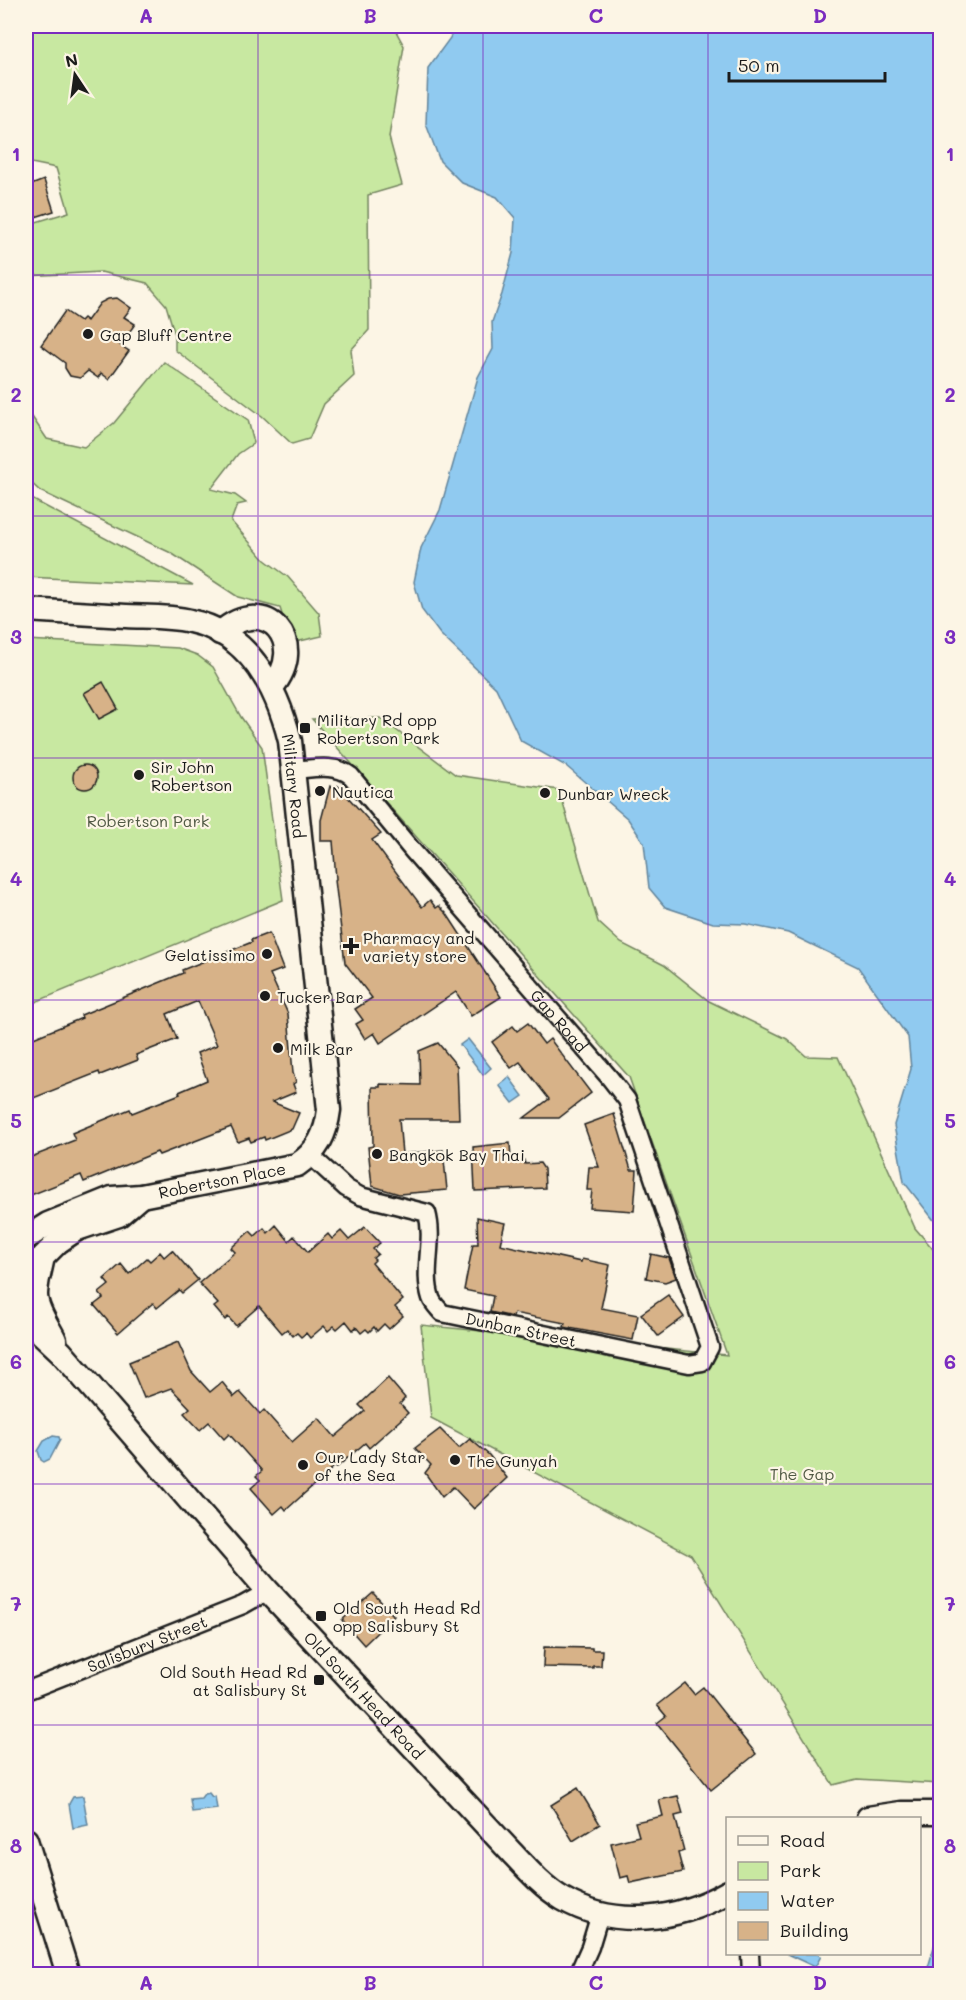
<svg xmlns="http://www.w3.org/2000/svg" width="966" height="2000" font-family="Mali,sans-serif">
<style>
.green{fill:#c8e8a1;stroke:#72825e;stroke-width:1.5}
.water{fill:#90caf0;stroke:#62849b;stroke-width:1.5}
.building{fill:#d7b288;stroke:#1c1c1c;stroke-width:1.5}
.lines{fill:none;stroke-linecap:round;stroke-linejoin:round}
.street-casing{stroke:#1c1c1c;stroke-width:21}
.secondary-casing{stroke:#1c1c1c;stroke-width:27}
.street{stroke:#fcf5e5;stroke-width:16}
.secondary{stroke:#fcf5e5;stroke-width:22}
.grid{fill:none;stroke:#7b2cbf;stroke-width:1.5;stroke-opacity:0.55}
.poi-dot{fill:#1c1c1c;stroke:#fcf5e5;stroke-width:2}
.labels{text-anchor:middle;dominant-baseline:central;stroke-width:4.5;stroke-linejoin:round;paint-order:stroke}
.poi-label{font-size:16px;fill:#1c1c1c;stroke:#fcf5e5;text-anchor:start}
.street-label{font-size:16px;fill:#1c1c1c;stroke:#fcf5e5}
.park-label{font-size:16px;fill:#505944;stroke:#fcf5e5}
.neatline{fill:none;stroke:#7b2cbf;stroke-width:2}
.grid-label{font-size:20px;text-anchor:middle;font-weight:bold;fill:#7b2cbf}
</style>
<rect width="100%" height="100%" fill="#fcf5e5"/>
<filter id="ink" filterUnits="userSpaceOnUse"><feTurbulence type="fractalNoise" baseFrequency=".0167" numOctaves="2"/><feDisplacementMap in="SourceGraphic" scale="12" xChannelSelector="R" yChannelSelector="G"/><feConvolveMatrix kernelMatrix="1 2 1 2 8 2 1 2 1" color-interpolation-filters="sRGB"/></filter>
<g filter="url(#ink)">
<g class="green">
<polygon points="26,26 393,26 404,46 389,137 402,185 368,195 369,330 351,350 354,376 324,404 309,439 292,444 262,416 175,350 175,335 166,305 147,283 101,272 27,276 26,225 69,212 56,168 26,162"/>
<polygon points="164,362 248,420 254,443 238,454 211,489 235,495 246,503 237,505 231,521 265,560 288,577 319,613 322,636 291,643 280,608 238,597 171,553 40,491 26,478 26,408 47,439 84,447 114,423"/>
<polygon points="26,496 193,585 26,577"/>
<polygon points="26,640 178,648 197,655 213,667 241,717 262,747 283,900 26,1006"/>
<polygon points="380,718 456,775 559,790 598,922 621,943 664,965 709,1001 787,1039 806,1056 838,1057 915,1228 940,1257 940,1784 857,1779 833,1785 691,1555 431,1418 421,1325 727,1355 629,1077 312,719"/>
</g>
<g class="water">
<polygon points="455,26 940,26 940,1228 904,1182 894,1125 911,1069 908,1037 858,967 788,933 745,924 713,923 665,907 649,888 644,843 628,819 566,766 521,741 496,688 440,634 422,610 414,582 421,548 440,510 478,377 493,349 492,322 502,294 513,253 515,218 497,197 462,183 440,161 426,124 428,68 450,38"/>
<polygon points="468,1039 491,1068 483,1075 460,1045"/>
<polygon points="509,1077 523,1096 513,1103 499,1085"/>
<polygon points="53,1436 59,1437 60,1440 50,1459 44,1462 41,1460 38,1451 44,1441"/>
<polygon points="209,1793 212,1797 215,1796 217,1809 192,1812 190,1799 201,1798 204,1794"/>
<polygon points="83,1796 88,1825 73,1828 69,1804 73,1797"/>
<polygon points="938,1933 940,1934 939,1974 927,1971"/>
<polygon points="787,1954 817,1954 821,1956 815,1967"/>
</g>
<g class="building">
<polygon points="44,180 54,211 26,220 26,187"/>
<polygon points="117,298 131,308 124,317 135,324 120,345 129,351 109,379 101,373 98,378 88,371 80,378 70,376 65,368 65,363 41,345 65,311 80,321 83,318 87,321 100,303 108,299"/>
<polygon points="103,682 118,709 99,719 84,693"/>
<circle cx="85" cy="777" r="12"/>
<polygon points="330,786 337,792 338,786 381,834 372,840 422,907 430,900 436,908 439,906 447,914 501,997 471,1016 456,992 380,1043 374,1033 365,1039 356,1024 363,1020 355,1009 372,998 345,963 335,880 336,879 333,841 321,841 321,820"/>
<polygon points="269,933 283,969 270,974 288,1014 293,1073 296,1082 293,1084 296,1092 272,1102 299,1113 292,1129 265,1140 264,1137 251,1142 249,1138 238,1142 231,1127 159,1155 157,1152 84,1182 81,1175 26,1197 26,1159 75,1140 72,1133 130,1109 132,1113 180,1094 179,1092 207,1080 197,1053 217,1045 198,1001 167,1014 177,1039 136,1055 138,1060 100,1075 99,1072 26,1101 26,1041 82,1018 81,1015 183,973 182,970 252,942 251,940"/>
<polygon points="528,1023 544,1044 550,1039 591,1093 559,1118 524,1118 549,1099 520,1062 511,1068 492,1042 513,1026 517,1031"/>
<polygon points="438,1043 457,1066 459,1119 399,1119 402,1154 443,1150 447,1190 399,1194 372,1186 368,1147 373,1146 372,1087 380,1087 380,1084 420,1085 419,1051"/>
<polygon points="614,1114 631,1170 637,1170 634,1211 590,1208 592,1190 587,1190 589,1167 599,1167 584,1125"/>
<polygon points="510,1143 511,1160 524,1160 525,1164 540,1163 544,1169 545,1188 475,1191 473,1147"/>
<polygon points="477,1217 505,1223 500,1244 581,1262 582,1259 610,1265 601,1308 638,1315 633,1340 564,1327 565,1323 514,1313 513,1317 490,1312 493,1296 464,1290 473,1244 478,1244"/>
<polygon points="276,1225 289,1241 294,1236 308,1252 328,1234 332,1239 341,1231 349,1240 365,1227 380,1243 373,1249 378,1254 373,1258 375,1260 372,1263 403,1300 395,1307 403,1316 389,1329 384,1324 377,1331 374,1327 369,1332 366,1329 361,1333 356,1327 353,1330 346,1321 337,1329 334,1326 328,1331 324,1326 310,1338 306,1333 301,1337 297,1333 293,1336 287,1329 282,1333 259,1306 236,1326 228,1317 225,1320 214,1307 218,1304 199,1283 235,1252 231,1248 250,1231 255,1236 264,1228 268,1233"/>
<polygon points="172,1250 198,1280 182,1293 179,1290 157,1308 153,1303 118,1333 94,1305 103,1298 99,1293 109,1285 104,1279 121,1264 129,1274 147,1258 150,1261 160,1252 164,1257"/>
<polygon points="651,1254 669,1258 676,1278 665,1282 646,1278"/>
<polygon points="668,1295 684,1317 658,1336 641,1314"/>
<polygon points="178,1342 191,1371 210,1392 222,1382 234,1397 240,1392 260,1414 264,1410 292,1442 319,1418 335,1437 365,1411 359,1405 388,1378 405,1398 400,1404 408,1413 369,1448 365,1443 337,1467 335,1466 286,1510 283,1506 274,1514 251,1488 260,1480 256,1476 262,1471 229,1434 224,1439 209,1422 200,1430 184,1413 190,1408 171,1388 144,1398 129,1362"/>
<polygon points="440,1429 459,1448 470,1439 489,1455 507,1478 474,1509 453,1487 442,1497 425,1473 431,1465 415,1448"/>
<polygon points="373,1593 394,1616 364,1645 342,1620"/>
<polygon points="544,1647 592,1648 592,1650 602,1650 601,1666 593,1666 593,1668 543,1667"/>
<polygon points="685,1683 694,1694 703,1687 756,1754 711,1790 657,1723 666,1716 657,1705"/>
<polygon points="578,1788 600,1824 573,1841 551,1805"/>
<polygon points="678,1796 683,1814 675,1816 684,1851 678,1853 683,1872 630,1883 628,1876 620,1878 611,1843 639,1836 635,1822 663,1816 659,1800"/>
</g>
<g class="lines">
<defs>
<g id="street">
<path id="s1" d="M293 770C311 769 335 763 351 776L412 850 609 1077 627 1100 710 1347 702 1362 689 1364 442 1313C439 1309 433 1304 431 1298 422 1270 435 1241 427 1213L360 1196 346 1188 311 1156"/>
<path id="s2" d="M26 1691 243 1605 268 1591"/>
<polyline points="750,1954 751,1974"/>
<polyline points="578,1974 590,1947 600,1914"/>
</g>
<g id="secondary">
<path id="s3" d="M26 610C59 612 93 614 126 616 147 617 170 616 190 621 249 633 277 688 290 741L329 1110C326 1134 318 1151 297 1165L141 1196 112 1198 48 1224 26 1238"/>
<path d="M220 633C267 591 309 644 272 687"/>
<path d="M36 1261C41 1274 36 1283 36 1295 36 1310 49 1327 55 1340"/>
<polyline points="39,1275 43,1257 58,1242 77,1229 119,1215 141,1196"/>
<path id="s4" d="M26 1319 61 1352 268 1591 511 1852C527 1869 543 1887 563 1899 615 1929 677 1921 728 1892"/>
<polyline points="868,1818 901,1813 940,1813"/>
<polyline points="26,1840 68,1974"/>
</g>
</defs>
<use href="#street" class="street-casing"/>
<use href="#secondary" class="secondary-casing"/>
<use href="#street" class="street"/>
<use href="#secondary" class="secondary"/>
</g>
</g>
<path class="grid" d="M258 26V1974M483 26V1974M708 26V1974M26 275H940M26 516H940M26 758H940M26 1000H940M26 1242H940M26 1484H940M26 1725H940"/>
<g class="poi-dot">
<circle cx="88" cy="334" r="6"/>
<rect x="299" y="722" width="12" height="12" rx="3"/>
<circle cx="139" cy="775" r="6"/>
<circle cx="320" cy="791" r="6"/>
<circle cx="545" cy="793" r="6"/>
<path d="M348 937h6v6h6v6h-6v6h-6v-6h-6v-6h6z"/>
<circle cx="267" cy="954" r="6"/>
<circle cx="265" cy="996" r="6"/>
<circle cx="278" cy="1048" r="6"/>
<circle cx="377" cy="1154" r="6"/>
<circle cx="455" cy="1460" r="6"/>
<circle cx="303" cy="1465" r="6"/>
<rect x="315" y="1610" width="12" height="12" rx="3"/>
<rect x="313" y="1674" width="12" height="12" rx="3"/>
</g>
<g class="labels">
<g class="poi-label">
<text x="100" y="334">Gap Bluff Centre</text>
<text x="317" y="719">Military Rd opp<tspan x="317" dy="18">Robertson Park</tspan></text>
<text x="151" y="766">Sir John<tspan x="151" dy="18">Robertson</tspan></text>
<text x="332" y="791">Nautica</text>
<text x="557" y="793">Dunbar Wreck</text>
<text x="363" y="937">Pharmacy and<tspan x="363" dy="18">variety store</tspan></text>
<text x="255" y="954" text-anchor="end">Gelatissimo</text>
<text x="277" y="996">Tucker Bar</text>
<text x="290" y="1048">Milk Bar</text>
<text x="389" y="1154">Bangkok Bay Thai</text>
<text x="315" y="1456">Our Lady Star<tspan x="315" dy="18">of the Sea</tspan></text>
<text x="467" y="1460">The Gunyah</text>
<text x="333" y="1607">Old South Head Rd<tspan x="333" dy="18">opp Salisbury St</tspan></text>
<text x="307" y="1671" text-anchor="end">Old South Head Rd<tspan x="307" dy="18">at Salisbury St</tspan></text>
</g>
<g class="street-label">
<text stroke="none"><textPath href="#s3" startOffset="375">Military Road</textPath></text>
<text stroke="none"><textPath href="#s1" startOffset="381">Gap Road</textPath></text>
<text transform="translate(222 1180) rotate(-11)">Robertson Place</text>
<text transform="translate(521 1329) rotate(12)">Dunbar Street</text>
<text stroke="none"><textPath href="#s2" startOffset="130">Salisbury Street</textPath></text>
<text stroke="none"><textPath href="#s4" startOffset="506">Old South Head Road</textPath></text>
</g>
<g class="park-label">
<text x="148" y="820">Robertson Park</text>
<text x="802" y="1473">The Gap</text>
</g>
</g>
<rect width="966" height="2000" fill="none" stroke="#fcf5e5" stroke-width="66"/>
<rect x="726" y="1817" width="195" height="138" fill="#fcf5e5" stroke="#a29e95" stroke-width="1.5"/>
<rect x="738" y="1836" width="30" height="9" fill="#fcf5e5" stroke="#a29e95" stroke-width="1.5"/>
<text x="780" y="1847" font-size="18" fill="#1c1c1c">Road</text>
<rect x="738" y="1862" width="30" height="18" fill="#c8e8a1" stroke="#a29e95" stroke-width="1.5"/>
<text x="780" y="1877" font-size="18" fill="#1c1c1c">Park</text>
<rect x="738" y="1892" width="30" height="18" fill="#90caf0" stroke="#a29e95" stroke-width="1.5"/>
<text x="780" y="1907" font-size="18" fill="#1c1c1c">Water</text>
<rect x="738" y="1922" width="30" height="18" fill="#d7b288" stroke="#a29e95" stroke-width="1.5"/>
<text x="780" y="1937" font-size="18" fill="#1c1c1c">Building</text>
<g transform="translate(75 75) rotate(347)" stroke="#fcf5e5" stroke-width="4.5" paint-order="stroke">
<path d="M0-4.5L10 22L0 15L-10 22Z" fill="#1c1c1c"/>
<text y="-9" font-size="16" font-weight="bold" text-anchor="middle" fill="#1c1c1c">N</text>
</g>
<path d="M729 72v9h156v-9" fill="none" stroke="#1c1c1c" stroke-width="3"/>
<text x="738" y="72" font-size="18" fill="#1c1c1c" stroke="#fcf5e5" stroke-width="4.5" paint-order="stroke">50 m</text>
<rect x="33" y="33" width="900" height="1934" class="neatline"/>
<g class="grid-label">
<text x="146" y="23">A</text>
<text x="370" y="23">B</text>
<text x="596" y="23">C</text>
<text x="820" y="23">D</text>
<text x="16" y="161">1</text>
<text x="950" y="161">1</text>
<text x="16" y="402">2</text>
<text x="950" y="402">2</text>
<text x="16" y="644">3</text>
<text x="950" y="644">3</text>
<text x="16" y="886">4</text>
<text x="950" y="886">4</text>
<text x="16" y="1128">5</text>
<text x="950" y="1128">5</text>
<text x="16" y="1369">6</text>
<text x="950" y="1369">6</text>
<text x="16" y="1611">7</text>
<text x="950" y="1611">7</text>
<text x="16" y="1853">8</text>
<text x="950" y="1853">8</text>
<text x="146" y="1990">A</text>
<text x="370" y="1990">B</text>
<text x="596" y="1990">C</text>
<text x="820" y="1990">D</text>
</g>
</svg>
